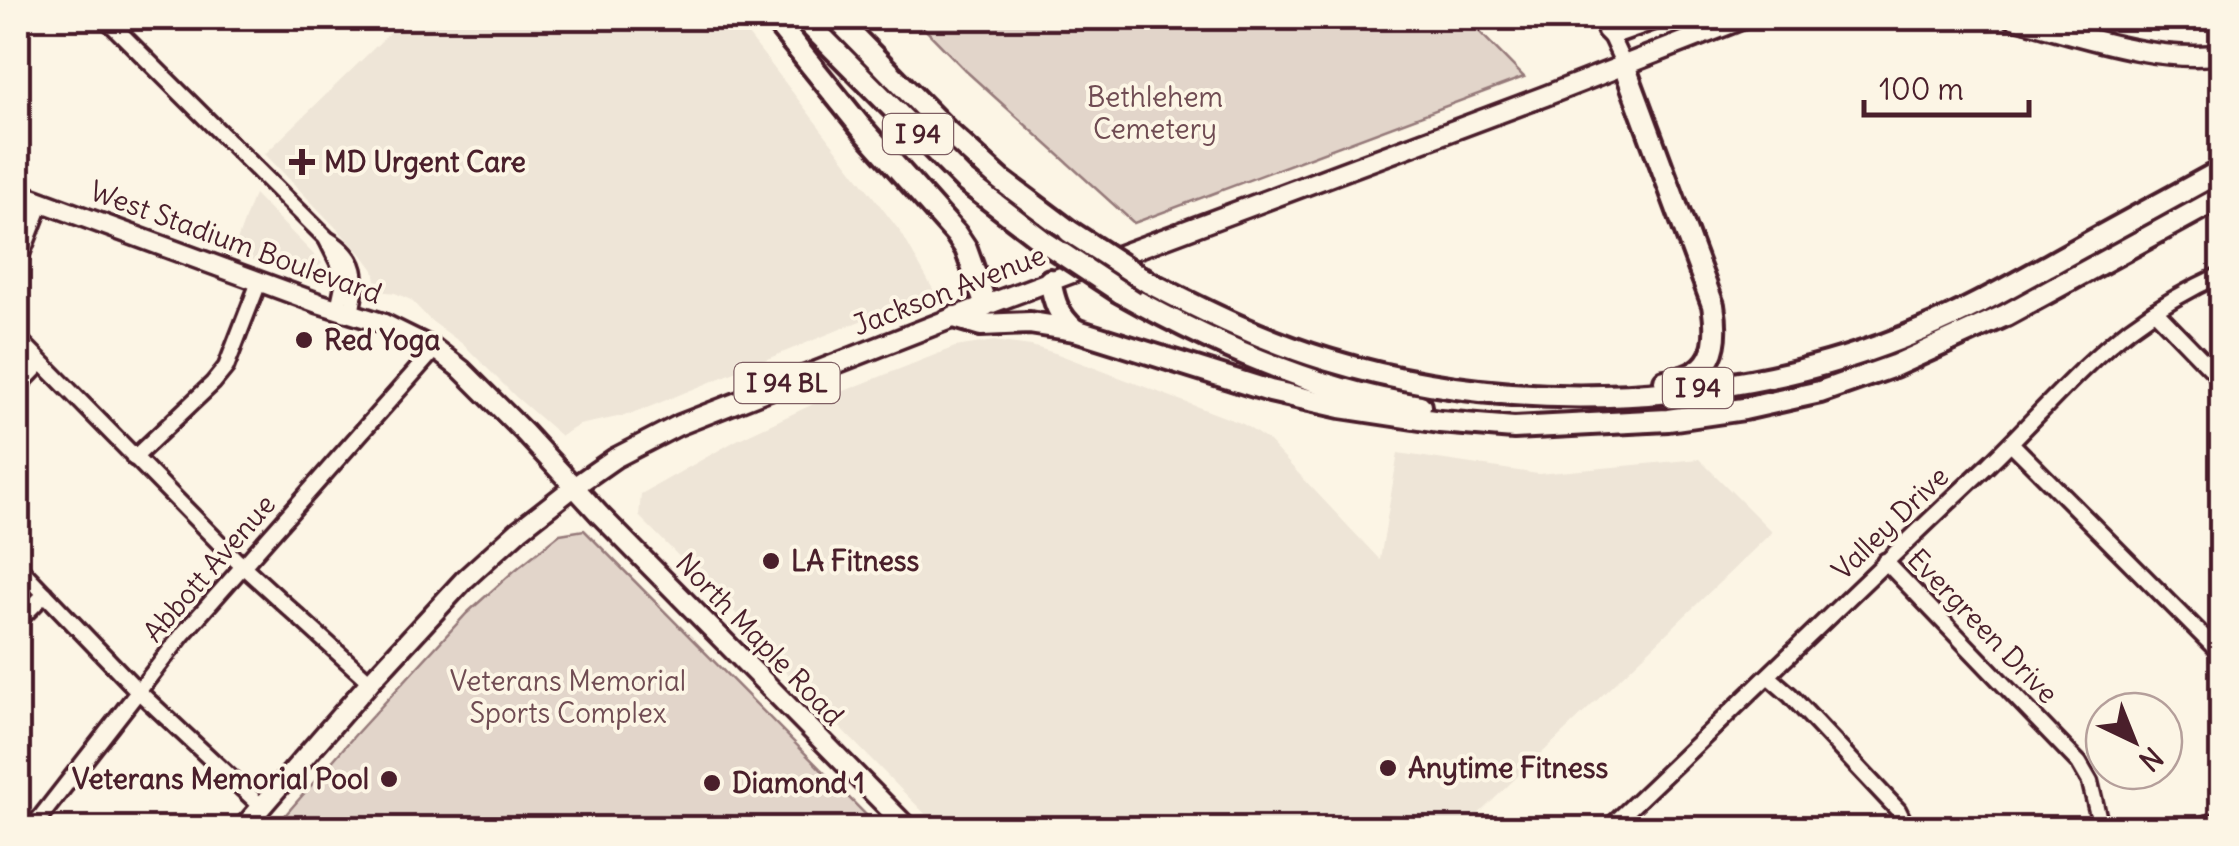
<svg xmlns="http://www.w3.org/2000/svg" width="2239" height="846" font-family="Delius,sans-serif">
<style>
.built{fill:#eee5d7}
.green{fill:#e2d5ca;stroke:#967a7a;stroke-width:2.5}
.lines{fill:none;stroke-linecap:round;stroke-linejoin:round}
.minor-casing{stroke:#4a1f2b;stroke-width:21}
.major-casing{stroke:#4a1f2b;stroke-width:25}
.highway-casing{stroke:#4a1f2b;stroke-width:28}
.minor{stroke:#fcf5e5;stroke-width:14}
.major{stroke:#fcf5e5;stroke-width:18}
.highway{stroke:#fcf5e5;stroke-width:20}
.highway-bridge-casing{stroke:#4a1f2b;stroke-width:28;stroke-linecap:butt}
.highway-bridge{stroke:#fcf5e5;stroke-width:20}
.poi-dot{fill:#4a1f2b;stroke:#fcf5e5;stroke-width:4}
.labels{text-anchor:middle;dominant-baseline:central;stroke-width:8;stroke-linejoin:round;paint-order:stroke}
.shield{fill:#fcf5e5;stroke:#7f5f63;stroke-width:2.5}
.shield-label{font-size:25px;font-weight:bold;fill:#4a1f2b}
.park-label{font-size:28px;fill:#704c53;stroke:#fcf5e5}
.poi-label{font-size:28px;font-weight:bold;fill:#4a1f2b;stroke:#fcf5e5;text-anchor:start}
.street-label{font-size:28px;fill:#4a1f2b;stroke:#fcf5e5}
</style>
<rect width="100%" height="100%" fill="#fcf5e5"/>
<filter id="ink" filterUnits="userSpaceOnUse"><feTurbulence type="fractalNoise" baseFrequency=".01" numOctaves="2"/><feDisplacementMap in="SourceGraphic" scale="20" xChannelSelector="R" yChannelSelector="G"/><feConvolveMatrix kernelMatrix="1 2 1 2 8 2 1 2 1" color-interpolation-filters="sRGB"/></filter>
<g filter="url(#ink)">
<g class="built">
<polygon points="405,18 731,18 749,36 902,234 934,291 632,414 579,425 561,436 516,397 464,345 430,320 411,300 395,293 378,291 374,270 366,259 265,154"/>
<polygon points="254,194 322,263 308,280 233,252"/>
<polygon points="994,341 1031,346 1055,353 1243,424 1267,440 1380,560 1398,453 1538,474 1699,459 1772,532 1464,828 939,828 754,640 740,618 639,516 641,494 737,440 824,399 955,347"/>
</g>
<g class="green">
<polygon points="914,18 1466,18 1524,77 1134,223 966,71"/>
<polygon points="584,530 879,828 274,828 355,735 467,613 514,571 560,534"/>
</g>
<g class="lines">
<defs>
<g id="minor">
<path d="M105 18 327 239C360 259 359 277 351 313"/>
<polyline points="1599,18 1611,37 1665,18"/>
<polyline points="1605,31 1611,37 1624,65"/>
<polyline points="327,240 345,276 338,309"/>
<polyline points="18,264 42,202"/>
<polyline points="2155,311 2222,380"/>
<polyline points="18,338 235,559 370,682"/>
<polyline points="18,387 41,363"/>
<polyline points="2011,443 2222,655"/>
<polyline points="134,458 213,383 226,367 259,282"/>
<polyline points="1885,561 2079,763 2090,782 2101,828"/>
<polyline points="18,566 138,691 262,807"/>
<polyline points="18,621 45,594"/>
<polyline points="1768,676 1790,695 1898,810 1907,828"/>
<polyline points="32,828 183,634 435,349"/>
<path d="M1609 828C1736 708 1860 585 1988 465 2035 420 2078 368 2130 328 2158 307 2189 289 2222 274"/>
</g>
<g id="major">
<path d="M2013 18C2075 34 2158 64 2222 54"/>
<polyline points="18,193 318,303 382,323 435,349 462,370 524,432 600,515 908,828"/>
<polyline points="243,828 370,682 464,580 519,530 575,486 615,458 679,425 973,310 1545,96 1745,18"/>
<polyline points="2198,828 2222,822"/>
</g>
<g id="highway">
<polyline points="773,18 860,126 956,234 966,249 986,305"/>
<polyline points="803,18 965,181 1043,241"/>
<polyline points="836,18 948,132 1001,180 1069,231"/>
<path d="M1624 65 1713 305C1720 347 1713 377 1665 381"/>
<path d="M1050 280C1054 302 1058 315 1075 330"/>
<path d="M1148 282C1206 312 1265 341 1328 360 1515 417 1740 407 1921 330 1965 312 2007 288 2049 265 2106 233 2164 202 2222 170"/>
<path d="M1120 292C1211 343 1316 391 1420 406"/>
<polyline points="954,317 981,325 1030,323 1075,330 1270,391 1341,407 1440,422 1514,428 1668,420 1744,409 1820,392 1894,366 2006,315 2222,197"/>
</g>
</defs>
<use href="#minor" class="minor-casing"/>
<use href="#major" class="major-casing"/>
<use href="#highway" class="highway-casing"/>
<use href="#minor" class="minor"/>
<use href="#major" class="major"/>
<use href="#highway" class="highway"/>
<defs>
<g id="highway-bridge">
<polyline points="1069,231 1148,282"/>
<polyline points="1043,241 1120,292"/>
</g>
</defs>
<use href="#highway-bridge" class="highway-bridge-casing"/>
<use href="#highway-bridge" class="highway-bridge"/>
</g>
</g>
<g class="poi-dot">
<path d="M297 147h10v10h10v10h-10v10h-10v-10h-10v-10h10z"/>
<circle cx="304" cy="340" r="10"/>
<circle cx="771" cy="561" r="10"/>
<circle cx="1388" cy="768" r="10"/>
<circle cx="389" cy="779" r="10"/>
<circle cx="712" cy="783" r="10"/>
</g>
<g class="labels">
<g class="shield">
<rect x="883" y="114" width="70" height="40" rx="8"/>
<rect x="734.5" y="363" width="105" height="40" rx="8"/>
<rect x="1663" y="368" width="70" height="40" rx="8"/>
</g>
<g class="shield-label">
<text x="918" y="134">I 94</text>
<text x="787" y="383">I 94 BL</text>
<text x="1698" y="388">I 94</text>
</g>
<g class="park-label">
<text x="1155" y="97">Bethlehem<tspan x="1155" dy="32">Cemetery</tspan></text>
<text x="568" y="681">Veterans Memorial<tspan x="568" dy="32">Sports Complex</tspan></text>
</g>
<g class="poi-label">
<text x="324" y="162">MD Urgent Care</text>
<text x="324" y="340">Red Yoga</text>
<text x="791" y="561">LA Fitness</text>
<text x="1408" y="768">Anytime Fitness</text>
<text x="369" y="779" text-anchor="end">Veterans Memorial Pool</text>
<text x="732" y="783">Diamond 1</text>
</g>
<g class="street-label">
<text transform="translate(236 242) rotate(20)">West Stadium Boulevard</text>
<text transform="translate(949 290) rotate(-21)">Jackson Avenue</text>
<text transform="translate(1890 523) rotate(-44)">Valley Drive</text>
<text transform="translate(209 568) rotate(-49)">Abbott Avenue</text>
<text transform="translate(1983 626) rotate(46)">Evergreen Drive</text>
<text transform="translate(760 639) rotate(46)">North Maple Road</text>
</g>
</g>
<rect width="2239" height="846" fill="none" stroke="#fcf5e5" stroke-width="60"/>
<rect x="30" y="30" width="2179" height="786" fill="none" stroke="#4a1f2b" stroke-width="4" filter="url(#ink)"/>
<g transform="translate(2134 741) rotate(137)"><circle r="48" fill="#fcf5e5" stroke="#b59f9b" stroke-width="2.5"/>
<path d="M0-8L18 38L0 25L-18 38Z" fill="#4a1f2b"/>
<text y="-15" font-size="28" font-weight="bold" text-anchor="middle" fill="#4a1f2b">N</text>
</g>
<path d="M1864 100v15h165v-15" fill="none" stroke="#4a1f2b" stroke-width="5"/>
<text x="1879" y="100" font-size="30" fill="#4a1f2b" stroke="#fcf5e5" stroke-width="8" paint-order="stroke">100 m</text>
</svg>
